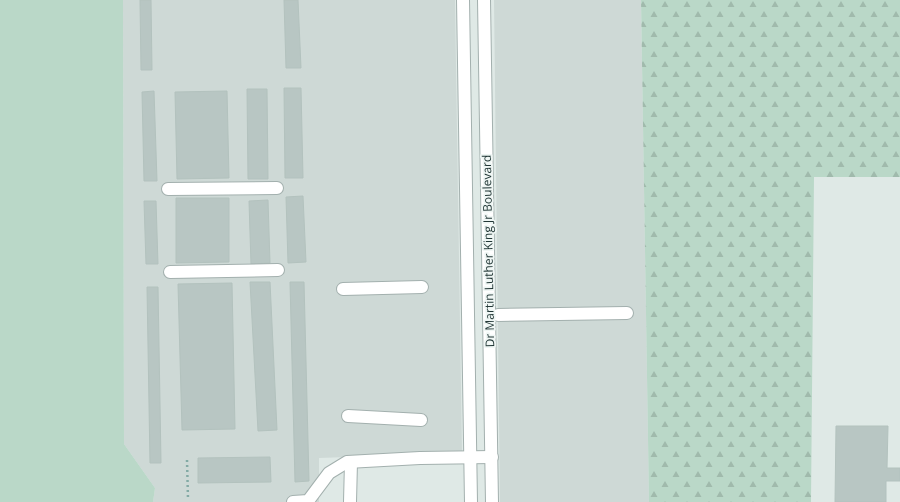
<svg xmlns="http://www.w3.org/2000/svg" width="900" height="502" font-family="'Open Sans',sans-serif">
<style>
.built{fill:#ced9d6}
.grass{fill:#bad8c8}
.forest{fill:url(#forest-firs)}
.building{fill:#b8c6c3;stroke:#b3c2be}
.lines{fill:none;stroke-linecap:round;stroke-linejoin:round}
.minor-casing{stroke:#a3b0ae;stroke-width:14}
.path{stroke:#83aaa5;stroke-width:2.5;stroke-dasharray:2 3;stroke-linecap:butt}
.minor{stroke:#fff;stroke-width:12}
.labels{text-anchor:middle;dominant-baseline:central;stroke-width:3.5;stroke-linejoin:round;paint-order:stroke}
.street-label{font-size:12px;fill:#223736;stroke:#eff6f4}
</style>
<defs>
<pattern id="forest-firs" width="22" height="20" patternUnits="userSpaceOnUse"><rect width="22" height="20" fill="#bad8c8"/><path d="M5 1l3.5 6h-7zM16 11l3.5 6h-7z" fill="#a0baac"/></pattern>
</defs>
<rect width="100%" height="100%" fill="#dfe9e6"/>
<g class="built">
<polygon points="123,0 455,0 462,453 319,458 319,502 153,502 155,488 124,444"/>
<polygon points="494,0 641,0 649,502 500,502"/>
</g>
<polygon class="grass" points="0,0 123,0 124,444 155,488 153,502 0,502"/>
<polygon class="forest" points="641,0 900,0 900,177 814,177 811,502 649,502"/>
<g class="building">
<polygon points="140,0 151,0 152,70 141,70"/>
<polygon points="284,0 298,0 301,68 286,68"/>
<polygon points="284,88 301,88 303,178 285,178"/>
<polygon points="247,89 267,89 268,179 248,179"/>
<polygon points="154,91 157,181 144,181 142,92"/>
<polygon points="227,91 229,178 177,179 175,92"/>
<polygon points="303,196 306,262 288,263 286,197"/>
<polygon points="176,198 229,198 229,262 176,263"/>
<polygon points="268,200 270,263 251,264 249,201"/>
<polygon points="144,201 156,201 158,264 146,264"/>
<polygon points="250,282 270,282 277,430 258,431"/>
<polygon points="290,282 304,282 309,481 295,482"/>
<polygon points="232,283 235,429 182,430 178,284"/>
<polygon points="147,287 158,287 161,463 150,463"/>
<polygon points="836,426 888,426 887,468 900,468 900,481 886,481 886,502 835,502"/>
<polygon points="270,457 271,482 198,483 198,458"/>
</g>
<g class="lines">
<defs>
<g id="minor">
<polyline points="463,0 471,502"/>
<polyline points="484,0 492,502"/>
<polyline points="168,189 277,188"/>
<polyline points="170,272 278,270"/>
<polyline points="343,289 422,287"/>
<polyline points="498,315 627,313"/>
<polyline points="348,416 421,420"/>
<polyline points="293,502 308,501 329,473 347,462 420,458 492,457"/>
<polyline points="350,502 351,462"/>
</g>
</defs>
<use href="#minor" class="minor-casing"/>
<polyline class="path" points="187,460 188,499"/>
<use href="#minor" class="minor"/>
</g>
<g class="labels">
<g class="street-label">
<text transform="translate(488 251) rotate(-91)">Dr Martin Luther King Jr Boulevard</text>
</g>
</g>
</svg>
